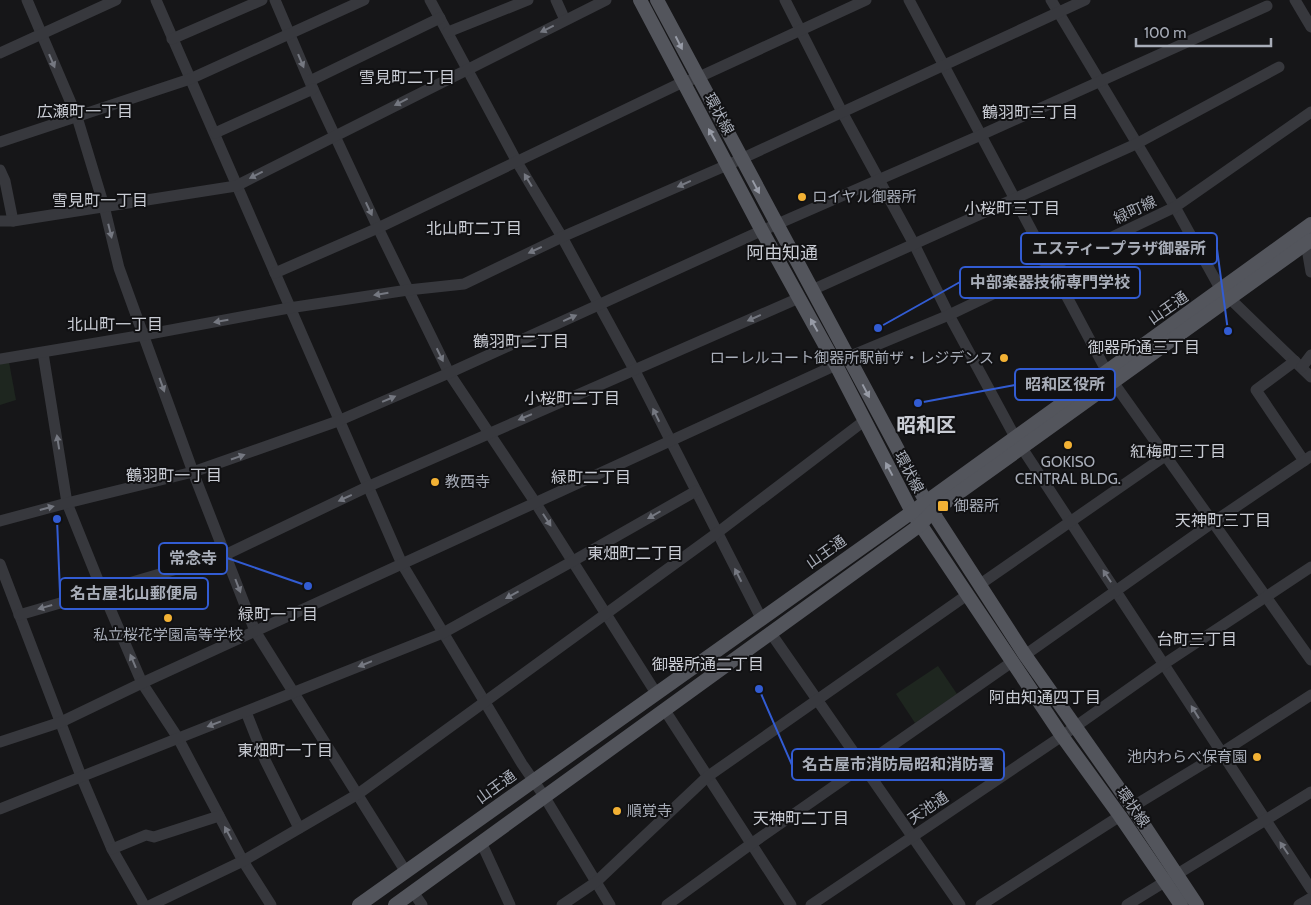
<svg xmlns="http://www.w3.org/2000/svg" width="1311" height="905" font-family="Cabin,'Noto Sans JP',sans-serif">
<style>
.green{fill:#1e261f}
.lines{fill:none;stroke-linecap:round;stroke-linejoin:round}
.minor{stroke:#37383d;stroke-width:11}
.major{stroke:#53555c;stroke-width:14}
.oneway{fill:#757881}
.oneway2{fill:#979ba6}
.poi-dot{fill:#f2b134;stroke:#111113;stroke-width:2}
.labels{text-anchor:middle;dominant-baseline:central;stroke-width:4;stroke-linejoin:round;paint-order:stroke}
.street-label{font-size:15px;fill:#a8adb8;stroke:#111113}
.poi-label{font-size:15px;fill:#a8adb8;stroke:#111113;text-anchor:start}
.neighbourhood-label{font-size:16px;fill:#c9ccd4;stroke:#111113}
.quarter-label{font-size:18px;fill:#c9ccd4;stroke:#111113}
.district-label{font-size:20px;font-weight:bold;fill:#c9ccd4;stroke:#111113}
.leader{fill:none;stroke:#325cd3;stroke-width:2}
.callout-dot{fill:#325cd3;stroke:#111113;stroke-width:2}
.callout{fill:#111113;stroke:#325cd3;stroke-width:2}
.callout-label{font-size:16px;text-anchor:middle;font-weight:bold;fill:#a8adb8}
</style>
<rect width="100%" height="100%" fill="#161618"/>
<g class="green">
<polygon points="9,362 16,400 0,405 0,364"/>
<polygon points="938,666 957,694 915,723 896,694"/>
</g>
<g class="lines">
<g class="minor">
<polyline points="27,0 77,117 104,206 119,268 193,472 255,631 406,872"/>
<polyline points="156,0 402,564 522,764 544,796 610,905"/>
<polyline points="275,0 313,89 378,228 449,373 535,502 656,693"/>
<polyline points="430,0 517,162 562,237 635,371 761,618"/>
<polyline points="556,0 565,20"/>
<polyline points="785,0 842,112 914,244 949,315 1015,437"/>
<polyline points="909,0 1107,372"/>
<polyline points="1051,0 1175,207 1221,290 1311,377"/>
<polyline points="1295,0 1311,27"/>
<polyline points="448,32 528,0"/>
<polyline points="172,39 262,0"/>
<polyline points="0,53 116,0"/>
<polyline points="310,81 440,18"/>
<polyline points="215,133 313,89"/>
<polyline points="0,142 190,79 364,0"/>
<polyline points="0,170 5,181 13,221"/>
<polyline points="0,221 13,221 236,186 606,0"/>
<polyline points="1306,243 1311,272"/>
<polyline points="275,273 378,228 683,82 697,78 866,0"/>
<polyline points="812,290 1136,144 1279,67"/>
<polyline points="43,353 67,503 102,590 142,683 178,738 243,861 271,905"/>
<polyline points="848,357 949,315 1175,207 1311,112"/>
<polyline points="0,359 144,335 289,308 408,290 464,284 562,237 741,159 1085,0"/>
<polyline points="1295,361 1256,390 1304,461"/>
<polyline points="1302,367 1311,355"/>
<polyline points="1113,382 1311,660"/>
<polyline points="1022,448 1311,889"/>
<polyline points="0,521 67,503 193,472 338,421 449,373 752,235 981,135 1267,6"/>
<polyline points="0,564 81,776 112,849 144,905"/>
<polyline points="979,585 1165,456"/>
<polyline points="19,615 225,555 367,487 799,298"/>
<polyline points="770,632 960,905"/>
<polyline points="1025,655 1212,523 1311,456"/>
<polyline points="664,709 791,905"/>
<polyline points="246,712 265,760 299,828"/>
<polyline points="0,742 61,722 142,683 836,365"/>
<polyline points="1132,807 1221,753 1311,695"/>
<polyline points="0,809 443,633 573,561 696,491"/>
<polyline points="481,842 510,905"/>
<polyline points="112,849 146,835 154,837 219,816"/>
<polyline points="413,892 422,905"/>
<polyline points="151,905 243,861 358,794 717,533 864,421"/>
<polyline points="562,905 596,882 707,777 967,595"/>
<polyline points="667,905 751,844 1012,662"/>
<polyline points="811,905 1062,736 1164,664 1311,567"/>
<polyline points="981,905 1120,816"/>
<polyline points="1127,905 1311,792"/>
<polyline points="1299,905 1311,898"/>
</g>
<g class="major">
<polyline points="640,0 762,231 836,365 912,512 1062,736 1120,816 1181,905"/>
<polyline points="657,0 926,502 1025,655 1132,807 1197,905"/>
<polyline points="359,905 912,512 1311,224"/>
<polyline points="395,905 920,525 932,512 1311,240"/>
</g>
</g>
<defs><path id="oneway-solid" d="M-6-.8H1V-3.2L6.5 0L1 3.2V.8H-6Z" transform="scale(1.25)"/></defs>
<g class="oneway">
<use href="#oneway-solid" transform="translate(547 29) rotate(154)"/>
<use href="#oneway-solid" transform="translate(52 61) rotate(67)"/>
<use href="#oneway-solid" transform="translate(301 61) rotate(67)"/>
<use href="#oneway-solid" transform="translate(401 102) rotate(153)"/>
<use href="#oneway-solid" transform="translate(256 175) rotate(153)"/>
<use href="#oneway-solid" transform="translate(528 180) rotate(-121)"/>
<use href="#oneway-solid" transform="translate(684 184) rotate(156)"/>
<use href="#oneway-solid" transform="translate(369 209) rotate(65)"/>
<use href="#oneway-solid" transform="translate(110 231) rotate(76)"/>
<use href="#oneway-solid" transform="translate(535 250) rotate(155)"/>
<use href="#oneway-solid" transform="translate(381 294) rotate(171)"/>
<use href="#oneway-solid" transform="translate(570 318) rotate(-24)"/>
<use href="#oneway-solid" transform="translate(754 318) rotate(156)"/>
<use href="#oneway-solid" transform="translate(221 321) rotate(170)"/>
<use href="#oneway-solid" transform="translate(440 355) rotate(64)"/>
<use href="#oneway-solid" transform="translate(162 385) rotate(70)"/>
<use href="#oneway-solid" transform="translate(389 399) rotate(-23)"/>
<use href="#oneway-solid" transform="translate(656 415) rotate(-116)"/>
<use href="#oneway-solid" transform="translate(525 417) rotate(157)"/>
<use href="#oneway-solid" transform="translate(58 442) rotate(-99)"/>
<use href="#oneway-solid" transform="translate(238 457) rotate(-19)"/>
<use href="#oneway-solid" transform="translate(345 498) rotate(155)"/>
<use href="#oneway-solid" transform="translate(47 508) rotate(-15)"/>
<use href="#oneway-solid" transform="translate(654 515) rotate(150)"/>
<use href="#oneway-solid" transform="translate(547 520) rotate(57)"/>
<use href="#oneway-solid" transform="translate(738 575) rotate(-117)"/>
<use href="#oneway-solid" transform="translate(1107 576) rotate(-123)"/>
<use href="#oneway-solid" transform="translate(238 586) rotate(69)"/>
<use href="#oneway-solid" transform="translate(512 595) rotate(151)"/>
<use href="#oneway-solid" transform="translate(45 607) rotate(164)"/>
<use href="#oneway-solid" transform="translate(133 661) rotate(-113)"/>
<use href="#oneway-solid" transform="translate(365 664) rotate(158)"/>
<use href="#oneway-solid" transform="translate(1195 712) rotate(-122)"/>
<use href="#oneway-solid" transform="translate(214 724) rotate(159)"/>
<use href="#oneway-solid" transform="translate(228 833) rotate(-118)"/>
<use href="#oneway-solid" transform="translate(1284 848) rotate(-124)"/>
</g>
<g class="oneway2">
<use href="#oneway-solid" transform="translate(679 43) rotate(63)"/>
<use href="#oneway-solid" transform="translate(712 135) rotate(-119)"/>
<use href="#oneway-solid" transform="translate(756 187) rotate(62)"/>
<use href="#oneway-solid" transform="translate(814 325) rotate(-119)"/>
<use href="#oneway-solid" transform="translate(866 391) rotate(62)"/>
<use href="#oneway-solid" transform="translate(889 469) rotate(-118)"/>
</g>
<g class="poi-dot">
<circle cx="802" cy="197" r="5"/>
<circle cx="1004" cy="358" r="5"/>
<circle cx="1068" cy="445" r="5"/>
<circle cx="435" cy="482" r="5"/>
<rect x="937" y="500" width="12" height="12" rx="2.5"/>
<circle cx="168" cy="618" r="5"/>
<circle cx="1257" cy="757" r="5"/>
<circle cx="617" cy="811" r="5"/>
</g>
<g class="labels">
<g class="street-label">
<text transform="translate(719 114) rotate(61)">環状線</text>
<text transform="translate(1135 210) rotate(-25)">緑町線</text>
<text transform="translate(1168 308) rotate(-35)">山王通</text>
<text transform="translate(909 472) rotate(62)">環状線</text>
<text transform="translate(826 552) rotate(-35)">山王通</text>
<text transform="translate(496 787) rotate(-36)">山王通</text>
<text transform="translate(1133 807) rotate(55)">環状線</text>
<text transform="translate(928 808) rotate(-34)">天池通</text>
</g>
<g class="poi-label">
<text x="812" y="197">ロイヤル御器所</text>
<text x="994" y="358" text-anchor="end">ローレルコート御器所駅前ザ・レジデンス</text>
<text x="1068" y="462" text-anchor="middle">GOKISO<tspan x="1068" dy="17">CENTRAL BLDG.</tspan></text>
<text x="445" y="482">教西寺</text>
<text x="954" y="506">御器所</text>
<text x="168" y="635" text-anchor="middle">私立桜花学園高等学校</text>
<text x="1247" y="757" text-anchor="end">池内わらべ保育園</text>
<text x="627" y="811">順覚寺</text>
</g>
<g class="neighbourhood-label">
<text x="407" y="77">雪見町二丁目</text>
<text x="85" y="111">広瀬町一丁目</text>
<text x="1030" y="112">鶴羽町三丁目</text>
<text x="100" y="200">雪見町一丁目</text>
<text x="1012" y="208">小桜町三丁目</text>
<text x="474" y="228">北山町二丁目</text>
<text x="115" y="324">北山町一丁目</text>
<text x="521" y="341">鶴羽町二丁目</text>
<text x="1144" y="347">御器所通三丁目</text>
<text x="572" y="398">小桜町二丁目</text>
<text x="1178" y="451">紅梅町三丁目</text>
<text x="174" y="475">鶴羽町一丁目</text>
<text x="591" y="477">緑町二丁目</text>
<text x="1223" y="520">天神町三丁目</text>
<text x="635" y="553">東畑町二丁目</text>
<text x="278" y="614">緑町一丁目</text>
<text x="1197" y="639">台町三丁目</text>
<text x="708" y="664">御器所通二丁目</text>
<text x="1045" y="697">阿由知通四丁目</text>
<text x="285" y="750">東畑町一丁目</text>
<text x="801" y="818">天神町二丁目</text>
</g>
<g class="quarter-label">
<text x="782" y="253">阿由知通</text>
</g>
<g class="district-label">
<text x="926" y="425">昭和区</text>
</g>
</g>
<path class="leader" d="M1228 331L1217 249M878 328L960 282M918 403L1015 385M308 586L227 558M57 519L60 593M759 689L792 765"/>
<g class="callout-dot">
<circle cx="1228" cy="331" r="5"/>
<circle cx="878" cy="328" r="5"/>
<circle cx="918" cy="403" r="5"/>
<circle cx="308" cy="586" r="5"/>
<circle cx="57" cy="519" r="5"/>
<circle cx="759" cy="689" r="5"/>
</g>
<g class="callout">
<rect x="1021" y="233" width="196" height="31" rx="5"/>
<rect x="960" y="267" width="180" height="31" rx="5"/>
<rect x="1015" y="369" width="100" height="31" rx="5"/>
<rect x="159" y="543" width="68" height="31" rx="5"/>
<rect x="60" y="578" width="148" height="31" rx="5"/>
<rect x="792" y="749" width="212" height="31" rx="5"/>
</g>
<g class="callout-label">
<text x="1119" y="254">エスティープラザ御器所</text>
<text x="1050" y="288">中部楽器技術専門学校</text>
<text x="1065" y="390">昭和区役所</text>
<text x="193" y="564">常念寺</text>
<text x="134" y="599">名古屋北山郵便局</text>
<text x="898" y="770">名古屋市消防局昭和消防署</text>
</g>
<path d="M1136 38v8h135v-8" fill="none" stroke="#a8adb8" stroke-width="2.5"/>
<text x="1144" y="38" font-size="15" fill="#a8adb8" stroke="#111113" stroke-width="4" paint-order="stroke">100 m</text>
</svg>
